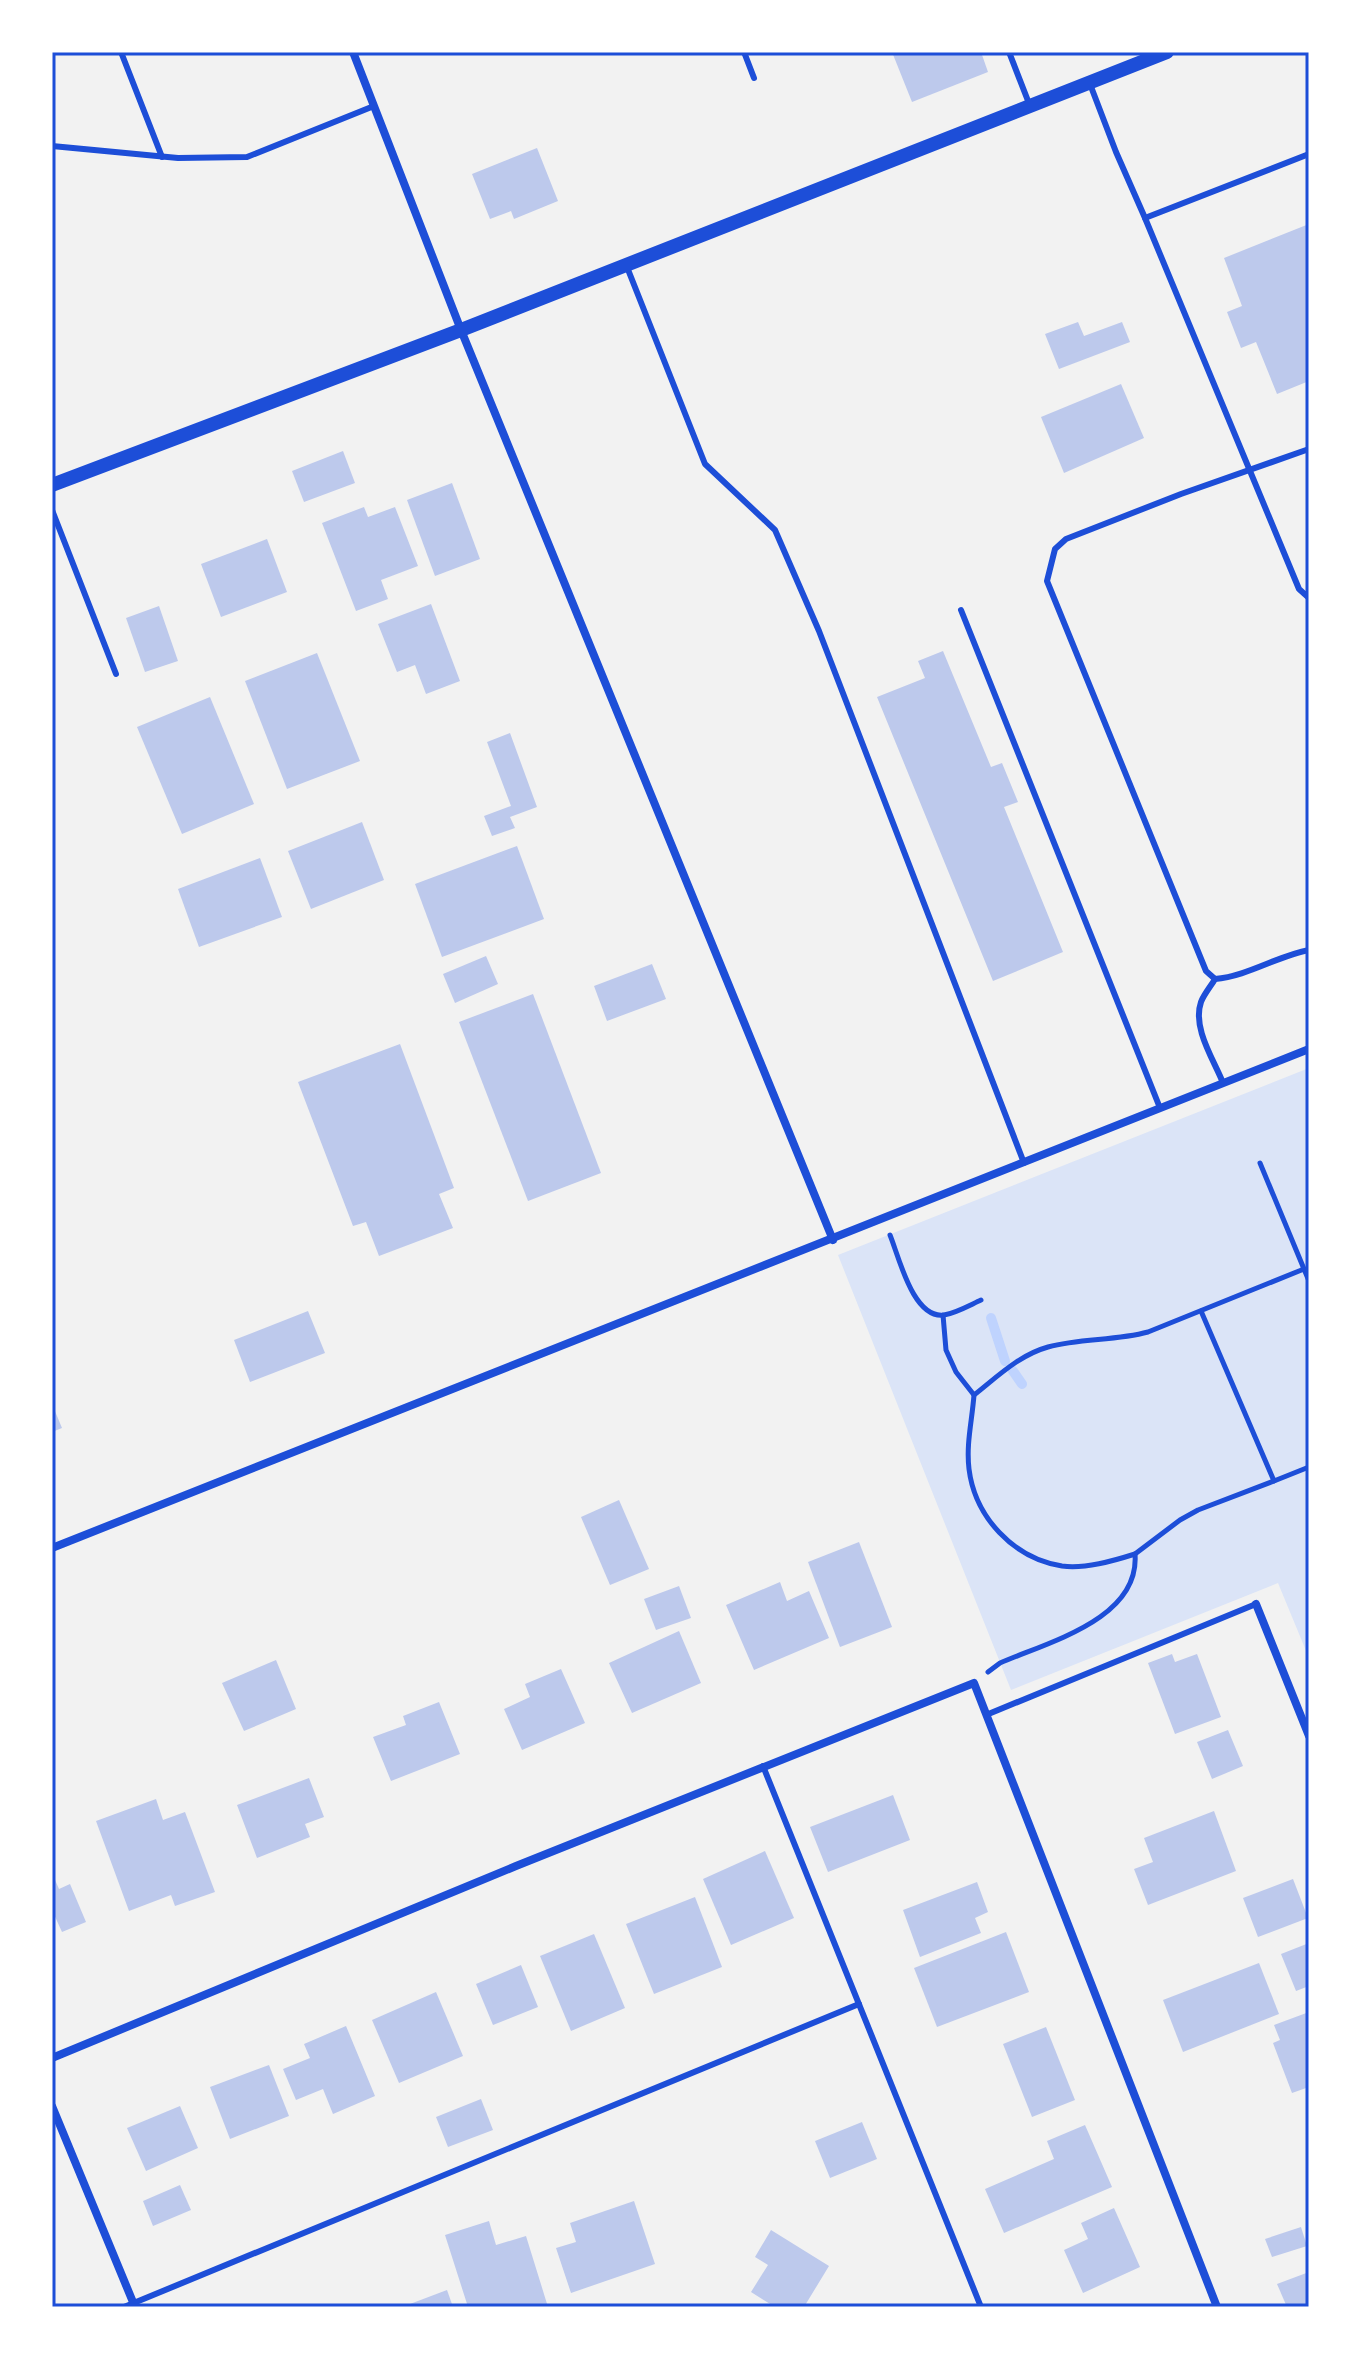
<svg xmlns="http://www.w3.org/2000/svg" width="1361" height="2359" font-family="Rubik,sans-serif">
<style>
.green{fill:#dbe4f7}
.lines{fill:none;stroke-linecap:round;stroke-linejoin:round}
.stream{stroke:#bfd3fe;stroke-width:10}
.building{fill:#bdc9ec}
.path{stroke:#1d4ed8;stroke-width:5}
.service{stroke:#1d4ed8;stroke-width:6}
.minor{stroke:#1d4ed8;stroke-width:8}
.tertiary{stroke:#1d4ed8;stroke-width:14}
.neatline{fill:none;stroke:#1d4ed8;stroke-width:3}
</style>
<rect width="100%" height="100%" fill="#f2f2f2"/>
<polygon class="green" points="1309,1068 1309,1658 1278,1583 1011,1690 838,1255"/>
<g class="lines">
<g class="stream">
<polyline points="991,1318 1005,1361"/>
<polyline points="1013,1371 1022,1384"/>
</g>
</g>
<g class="building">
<polygon points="892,52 981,52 988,72 912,102"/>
<polygon points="537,148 558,201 514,219 511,211 490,219 472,174"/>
<polygon points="1309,224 1309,381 1277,394 1256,342 1241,348 1227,312 1242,306 1224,258"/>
<polygon points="1078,322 1084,336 1122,322 1130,342 1059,369 1045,334"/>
<polygon points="1121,384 1144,438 1064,473 1041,417"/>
<polygon points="343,451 355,483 304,502 292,471"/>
<polygon points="452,483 480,559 435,576 407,500"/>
<polygon points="364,507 368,517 395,507 418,566 381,580 388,599 356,611 322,523"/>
<polygon points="267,539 287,592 221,617 201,564"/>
<polygon points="431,604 460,681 426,694 415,665 397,672 378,624"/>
<polygon points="159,606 178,661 145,672 126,618"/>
<polygon points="943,651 991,767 1002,763 1018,802 1004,807 1063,952 993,981 877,697 925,678 918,661"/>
<polygon points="317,653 360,761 287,789 245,681"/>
<polygon points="210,697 254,804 182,834 137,727"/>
<polygon points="510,733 537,807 510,817 515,828 492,836 484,816 511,806 487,742"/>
<polygon points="362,822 384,880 311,909 288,851"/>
<polygon points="517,846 544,919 442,957 415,884"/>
<polygon points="260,858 282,917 199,947 178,889"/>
<polygon points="486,956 498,984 455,1003 443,974"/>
<polygon points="652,964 666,999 607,1021 594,986"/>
<polygon points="533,994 601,1173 528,1201 459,1022"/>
<polygon points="400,1044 454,1188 439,1194 453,1228 379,1256 366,1222 353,1226 298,1082"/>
<polygon points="308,1311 325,1353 250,1382 234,1340"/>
<polygon points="52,1404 62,1428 52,1432"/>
<polygon points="619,1500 649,1569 610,1585 581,1517"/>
<polygon points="859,1542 892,1627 840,1647 808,1562"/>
<polygon points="780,1582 787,1601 809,1591 829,1638 754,1670 726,1605"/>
<polygon points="679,1586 691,1618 656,1630 644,1599"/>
<polygon points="679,1631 701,1683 632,1713 609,1663"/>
<polygon points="1172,1654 1175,1662 1197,1654 1221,1717 1175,1734 1148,1663"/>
<polygon points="276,1660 296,1709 244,1731 222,1683"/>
<polygon points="561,1669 585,1723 522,1750 504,1709 530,1697 525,1684"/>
<polygon points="439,1702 460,1754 391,1781 373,1737 406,1725 403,1716"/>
<polygon points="1228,1730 1243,1766 1212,1779 1197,1742"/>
<polygon points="309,1778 324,1817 305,1824 310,1837 257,1858 237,1805"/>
<polygon points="893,1795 910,1840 828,1872 810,1827"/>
<polygon points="156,1799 163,1820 185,1812 215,1892 175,1906 171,1895 129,1911 96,1821"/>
<polygon points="1214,1811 1236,1871 1148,1905 1134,1869 1153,1862 1144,1838"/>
<polygon points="765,1851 794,1918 731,1945 703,1879"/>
<polygon points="52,1873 59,1889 70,1884 86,1922 62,1932 52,1910"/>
<polygon points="1293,1879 1308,1918 1258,1937 1243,1898"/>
<polygon points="977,1882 988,1912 975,1918 981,1933 920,1957 903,1910"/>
<polygon points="695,1897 722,1967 654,1994 626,1924"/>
<polygon points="1006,1932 1029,1992 937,2027 914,1968"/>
<polygon points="594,1934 625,2008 571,2031 540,1956"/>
<polygon points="1309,1943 1309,1986 1296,1991 1281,1954"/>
<polygon points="1259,1963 1279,2014 1183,2052 1163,2000"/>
<polygon points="521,1965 538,2007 493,2025 476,1984"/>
<polygon points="436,1992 463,2056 399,2083 372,2020"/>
<polygon points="1309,2012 1309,2087 1292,2093 1273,2043 1280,2040 1274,2025"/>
<polygon points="346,2026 375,2096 333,2114 323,2089 296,2100 283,2069 310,2058 304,2044"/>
<polygon points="1046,2027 1075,2100 1032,2117 1003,2044"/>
<polygon points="269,2065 289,2116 230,2139 210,2087"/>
<polygon points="481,2099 493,2130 448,2147 436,2117"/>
<polygon points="180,2106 198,2148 146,2171 127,2128"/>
<polygon points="862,2122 877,2159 830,2178 815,2141"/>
<polygon points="1085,2125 1112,2187 1004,2233 985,2189 1054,2159 1047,2141"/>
<polygon points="180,2185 191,2210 153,2226 143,2201"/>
<polygon points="634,2201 655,2264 571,2293 556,2248 576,2242 570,2223"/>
<polygon points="1114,2208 1140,2267 1083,2293 1064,2250 1088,2239 1081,2223"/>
<polygon points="489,2221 496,2245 526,2236 548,2307 468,2307 445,2235"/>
<polygon points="1301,2227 1307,2246 1272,2257 1265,2239"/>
<polygon points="771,2230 829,2266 804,2307 775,2307 751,2292 768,2265 755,2257"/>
<polygon points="1309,2272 1309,2307 1287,2307 1277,2284"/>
<polygon points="447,2290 453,2307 402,2307"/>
</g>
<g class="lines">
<g class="path">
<path d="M890 1235C899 1257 913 1319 944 1315 956 1313 970 1305 981 1300"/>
<polyline points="1304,1269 1309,1281"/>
<polyline points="1201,1311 1274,1481 1309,1467"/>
<path d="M943 1315 946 1350 956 1372 974 1395C997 1377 1019 1355 1048 1347 1081 1338 1115 1341 1148 1332L1304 1269 1260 1163"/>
<path d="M974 1395C972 1421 966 1444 969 1469 975 1517 1013 1558 1062 1566 1085 1569 1113 1561 1135 1554 1140 1619 1048 1642 1000 1663L988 1672"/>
<polyline points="1135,1554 1180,1520 1198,1510 1274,1481"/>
</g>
<g class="service">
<polyline points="121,52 162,157"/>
<polyline points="744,52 754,78"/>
<polyline points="1009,52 1030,106"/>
<polyline points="1090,84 1116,152 1145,218 1309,154"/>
<polyline points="52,146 178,158 247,157 374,106"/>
<polyline points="1145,218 1299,589 1309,598"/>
<polyline points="627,267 705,464 775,530 819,631 1024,1163"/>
<path d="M1309 449 1181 494 1066 539 1055 549 1047 581 1206 971 1215 979C1248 976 1277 956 1309 950"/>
<polyline points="52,510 116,674"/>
<polyline points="961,610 1160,1108"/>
<path d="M1215 979C1211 986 1204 994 1201 1002 1192 1028 1214 1060 1223 1083"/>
<polyline points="986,1715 1256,1604"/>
<polyline points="763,1766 981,2307"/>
<polyline points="124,2307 859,2004"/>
</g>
<g class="minor">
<polyline points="353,52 461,330 833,1240"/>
<polyline points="52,1548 1309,1049"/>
<polyline points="1256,1604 1309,1736"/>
<polyline points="52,2058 516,1866 974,1683 1217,2307"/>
<polyline points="52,2106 135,2307"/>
</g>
<polyline class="tertiary" points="52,485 461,330 1167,52"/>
</g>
<rect width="1361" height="2359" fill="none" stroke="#ffffff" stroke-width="108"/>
<rect x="54" y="54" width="1253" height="2251" class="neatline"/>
</svg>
